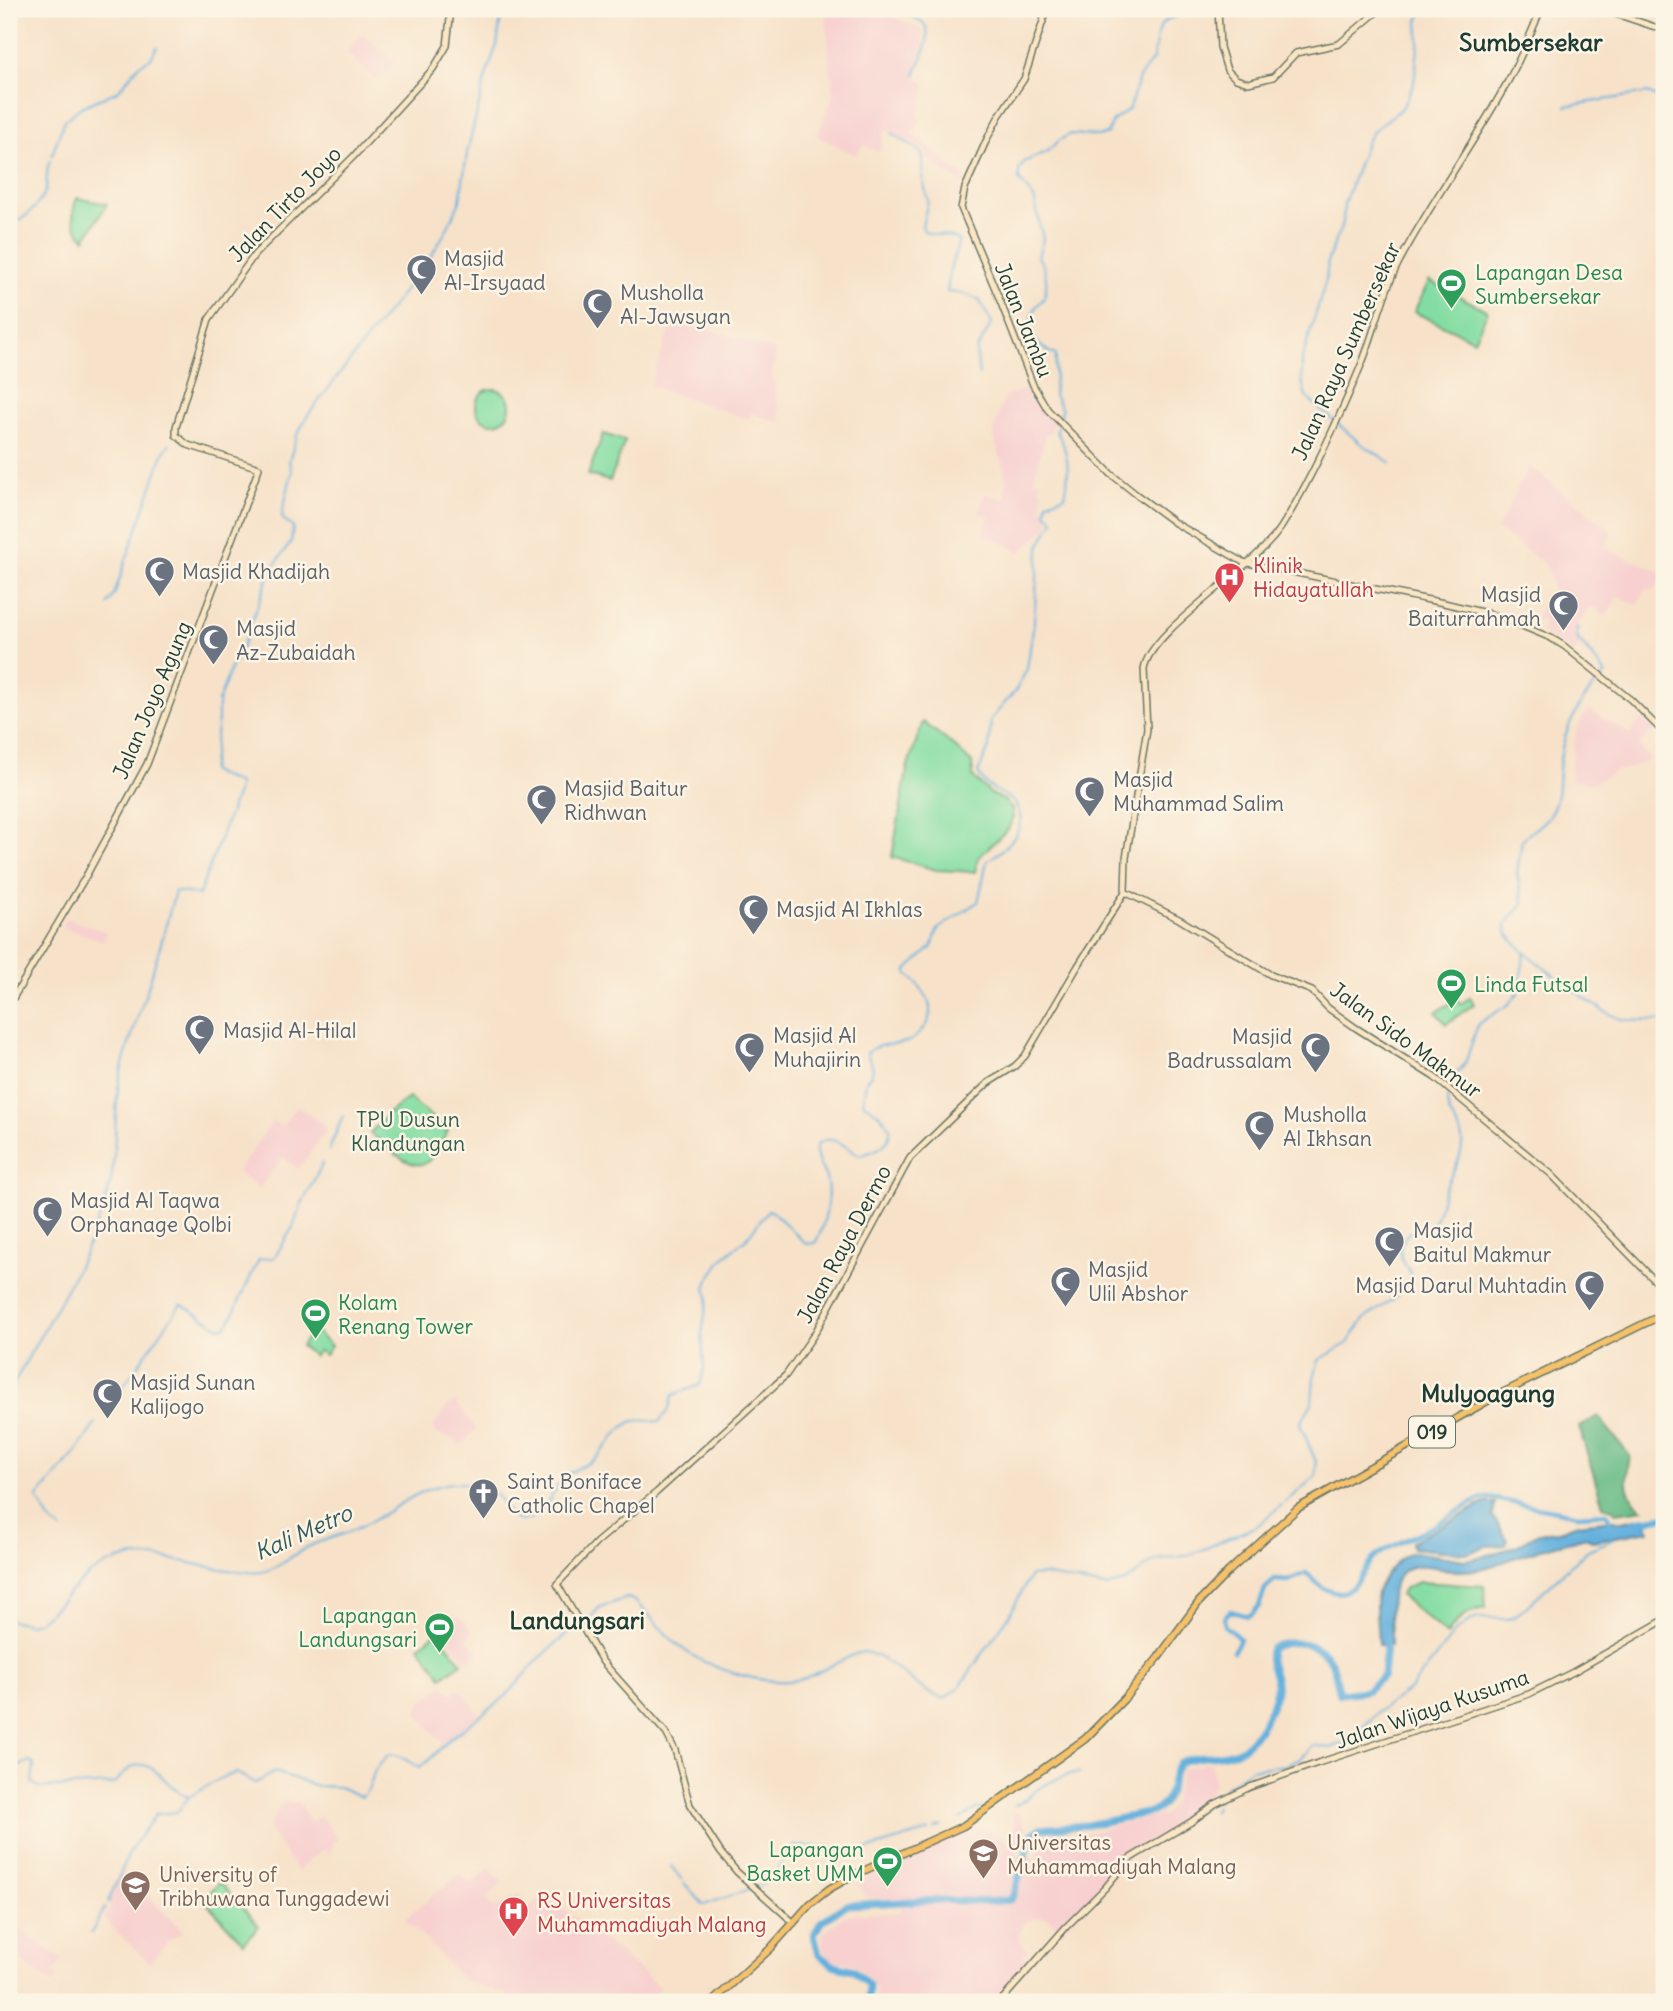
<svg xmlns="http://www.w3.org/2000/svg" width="1673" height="2011" font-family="Delius,sans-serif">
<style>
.built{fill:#f7d0cf}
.green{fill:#83dda2;stroke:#518d6b;stroke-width:2}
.forest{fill:#6abc88;stroke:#447c5e;stroke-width:2}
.water{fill:#64b0dd;stroke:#427688;stroke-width:2}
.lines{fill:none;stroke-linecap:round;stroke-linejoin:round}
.stream{stroke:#64b0dd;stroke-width:2}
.canal{stroke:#64b0dd;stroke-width:4.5}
.river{stroke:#64b0dd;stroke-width:7}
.secondary-casing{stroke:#6b7768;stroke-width:8}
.primary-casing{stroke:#6b7768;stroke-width:9}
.secondary{stroke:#fbe6c4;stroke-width:5}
.primary{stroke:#f5c16b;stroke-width:6}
.labels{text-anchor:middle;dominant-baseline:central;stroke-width:5;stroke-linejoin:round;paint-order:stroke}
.shield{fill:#fcf5e5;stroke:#617469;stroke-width:2}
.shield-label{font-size:19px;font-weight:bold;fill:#1f3d34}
.street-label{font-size:21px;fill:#1f3d34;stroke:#fcf5e5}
.worship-label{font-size:21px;fill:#5b616d;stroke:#fcf5e5;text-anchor:start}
.leisure-label{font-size:21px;fill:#27864d;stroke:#fcf5e5;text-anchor:start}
.health-label{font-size:21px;fill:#be3a42;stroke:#fcf5e5;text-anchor:start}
.park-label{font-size:21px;fill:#335d4a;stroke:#fcf5e5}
.education-label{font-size:21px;fill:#785e54;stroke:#fcf5e5;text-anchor:start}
.water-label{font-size:23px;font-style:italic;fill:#305a5e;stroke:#fcf5e5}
.quarter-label{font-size:24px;font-weight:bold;fill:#1f3d34;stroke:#fcf5e5}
</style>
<rect width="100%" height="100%" fill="#fcf5e5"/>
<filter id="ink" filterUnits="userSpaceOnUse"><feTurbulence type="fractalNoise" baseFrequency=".0143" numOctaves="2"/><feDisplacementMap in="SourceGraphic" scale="14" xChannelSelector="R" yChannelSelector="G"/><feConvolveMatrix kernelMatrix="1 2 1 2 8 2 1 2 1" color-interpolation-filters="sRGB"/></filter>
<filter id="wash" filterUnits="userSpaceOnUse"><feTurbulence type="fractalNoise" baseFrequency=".00686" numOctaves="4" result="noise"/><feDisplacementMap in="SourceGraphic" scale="28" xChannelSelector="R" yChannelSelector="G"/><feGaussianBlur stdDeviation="1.57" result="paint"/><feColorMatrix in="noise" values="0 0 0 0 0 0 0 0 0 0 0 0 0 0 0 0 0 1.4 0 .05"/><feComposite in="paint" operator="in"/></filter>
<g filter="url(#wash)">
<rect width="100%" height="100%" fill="#f7e2c9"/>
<g class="built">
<polygon points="825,9 874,9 922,30 924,43 914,75 925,83 926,86 924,97 917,115 921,119 911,134 936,153 947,162 946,165 966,177 963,184 927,159 924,150 891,130 885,131 879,152 863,145 856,155 819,137 818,133 833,97"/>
<polygon points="362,35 395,61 377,81 346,52"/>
<polygon points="674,318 776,351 772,373 781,423 751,413 748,419 650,386"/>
<polygon points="1030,388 1041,406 1056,421 1050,433 1046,433 1034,479 1041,481 1039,489 1043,490 1042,508 1050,519 1048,528 1040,533 1020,553 1005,543 982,534 989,516 979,513 985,494 1005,499 1006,476 993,433 1005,395"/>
<polygon points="1529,466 1610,530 1611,535 1605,546 1615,553 1664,573 1655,590 1647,588 1637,605 1618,596 1605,617 1592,606 1576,626 1575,634 1580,645 1574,653 1541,632 1544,623 1536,619 1543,600 1549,603 1553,592 1550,575 1546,565 1520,545 1497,530"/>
<polygon points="1588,709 1630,734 1641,719 1650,725 1652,724 1656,728 1639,745 1651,759 1630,768 1616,771 1593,783 1570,780 1576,730"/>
<polygon points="65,918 106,932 103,941 62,927"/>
<polygon points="298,1106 326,1127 326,1131 298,1169 283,1157 259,1189 237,1172 273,1121 282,1126"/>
<polygon points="455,1401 476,1429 460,1446 454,1439 434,1433 434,1426 447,1406"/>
<polygon points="458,1615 473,1631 466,1639 479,1652 466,1661 439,1629"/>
<polygon points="444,1684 451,1694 459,1688 479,1714 442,1743 417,1713 421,1703"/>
<polygon points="1211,1762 1214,1782 1208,1798 1182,1820 1183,1824 1129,1856 1103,1889 1060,1932 1050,1919 1044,1917 1033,1918 1024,1924 1020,1931 1019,1941 1028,1951 1023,1957 1031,1963 996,2002 875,2002 876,1988 867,1975 853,1964 843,1962 831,1962 823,1950 822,1934 845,1915 902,1912 900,1898 871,1899 862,1893 862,1889 857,1885 860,1880 915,1852 952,1839 981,1825 1003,1838 1010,1845 1015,1831 1013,1815 1017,1812 1027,1828 1017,1853 1037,1861 1038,1848 1048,1837 1055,1834 1091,1833 1118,1824 1166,1814 1173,1805 1182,1769"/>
<polygon points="285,1802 300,1803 310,1823 320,1816 338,1838 333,1842 334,1844 329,1854 326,1851 328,1847 310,1859 298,1872 268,1828 282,1803"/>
<polygon points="489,1868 503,1883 486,1899 495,1909 520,1893 525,1910 547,1896 608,1943 660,1988 653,1993 658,2001 521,2002 503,1993 462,1980 422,1935 404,1920 460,1873 471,1884"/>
<polygon points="122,1871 184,1932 169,1940 150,1963 104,1919 111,1908 108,1904"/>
<polygon points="10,1924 62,1959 53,1973 57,1977 53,1984 9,1953"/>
</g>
<g class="green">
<path d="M77 198 107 204 85 239C72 225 70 216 77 198Z"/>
<polygon points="1429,281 1488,311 1474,340 1414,312"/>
<circle cx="493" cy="406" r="17"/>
<polygon points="603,434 625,441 610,481 588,475"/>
<polygon points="923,722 954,746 972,763 973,777 991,794 1006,801 1012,809 1013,817 1009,828 978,858 975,872 936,870 892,857 908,765"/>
<polygon points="1470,997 1474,1004 1446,1024 1436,1012 1457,999 1461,1004"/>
<path d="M409 1098 448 1131C443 1140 438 1153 430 1160 413 1176 385 1144 370 1133L391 1111Z"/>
<polygon points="313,1329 331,1346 325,1355 318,1351 314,1356 301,1346"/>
<path d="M1419 1582 1484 1586 1486 1608C1465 1611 1458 1619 1447 1635L1400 1595 1405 1588Z"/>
<polygon points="437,1632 462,1663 442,1677 419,1646"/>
<polygon points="220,1882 259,1926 244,1943 203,1899"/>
</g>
<path class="forest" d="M1598 1416 1630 1456C1626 1480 1622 1492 1643 1509L1616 1513 1613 1509 1603 1506 1579 1427Z"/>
<g class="water">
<polygon points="1484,1503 1495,1503 1493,1517 1508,1540 1505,1545 1486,1546 1472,1552 1465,1553 1413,1548 1412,1542"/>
<path d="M1646 1517 1649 1531 1594 1541 1586 1537C1566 1542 1547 1547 1528 1553 1505 1561 1485 1571 1460 1571 1441 1571 1412 1556 1399 1576 1385 1597 1392 1622 1391 1645H1378C1378 1629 1374 1609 1377 1593 1379 1580 1400 1555 1413 1552L1465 1560 1478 1558 1514 1547 1539 1533 1559 1531 1578 1524 1613 1520 1622 1522Z"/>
</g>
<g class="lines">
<g class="stream">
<path d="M889 9C899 13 913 15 921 21 937 32 920 62 915 75"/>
<polyline points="1566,106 1648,93 1664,101"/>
<path d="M892 133 920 151 923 159V180L928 201 922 226 924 231C935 238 951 232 959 241L950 269 947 292 965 294 979 300 992 323 976 351 979 375"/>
<polyline points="52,155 64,121 81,107 118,91 139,65 151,58 157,47"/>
<path d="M13 221C26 221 42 201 46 189 48 179 45 171 50 161"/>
<path d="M1060 420 1062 410 1054 395 1056 355C1035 347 1023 329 1036 307 1036 306 1043 300 1043 299 1049 286 1046 268 1038 257L1043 239 1034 198 1019 180V170L1024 162 1046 152 1060 140 1070 134 1099 136 1107 134 1113 121 1129 109 1139 78 1153 59 1157 37 1161 25 1166 20 1182 14 1185 9"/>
<polyline points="1391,463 1360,443 1306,397 1302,381 1302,359 1326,280 1328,259 1343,223 1344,204 1366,143 1373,131 1402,108 1414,83 1419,40 1418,21 1423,9"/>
<polyline points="108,604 114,595 163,454 170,443"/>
<path d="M1577 627V638L1606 674C1582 696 1564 727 1560 760 1557 781 1561 800 1547 818 1540 826 1529 833 1522 840L1517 873 1523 904 1506 924C1506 927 1506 931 1508 934 1516 949 1603 1015 1621 1019 1634 1022 1651 1020 1664 1021"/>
<polyline points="1450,1087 1454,1077 1465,1064 1478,1024 1509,1004 1518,993 1525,951"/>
<polyline points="329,1150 343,1116"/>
<path d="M9 1393C41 1330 84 1268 106 1199 120 1156 111 1111 122 1068 129 1041 139 1014 148 987 158 955 167 923 175 891L199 895 237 793 239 785 237 783 211 772 218 720V702L232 665 239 655 271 570 291 542 293 527 283 519 282 514 292 472 289 461 297 435 308 415 431 256 446 231 460 201 467 153 486 76 497 45 502 9"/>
<polyline points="105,1412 181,1304 219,1327 225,1327 229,1323 259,1259 274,1258 293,1227 302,1203 323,1163"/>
<polyline points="62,1530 52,1523 37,1498 76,1452 96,1423"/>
<path d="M9 1620 29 1624 38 1622C60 1606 75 1582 98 1569 142 1542 191 1568 238 1571 249 1572 259 1574 269 1570 284 1564 296 1552 310 1546 327 1538 344 1535 360 1527 390 1513 417 1488 451 1483 465 1482 484 1486 496 1495 506 1503 509 1525 526 1520 546 1515 552 1490 565 1477 575 1467 587 1466 596 1458 606 1449 620 1425 634 1421 641 1419 652 1422 660 1421L668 1411 673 1395 700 1385 704 1368 702 1333 708 1297 706 1288 710 1277 723 1258 747 1238 768 1210 773 1212 806 1244 815 1243C825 1228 831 1195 826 1178 823 1169 816 1161 816 1152 815 1143 823 1139 831 1140 841 1141 850 1150 860 1155 875 1152 892 1145 890 1127L881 1116 863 1102 866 1081 871 1075 873 1067 867 1053C879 1041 895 1047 909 1041 914 1039 919 1034 922 1030 941 1009 923 988 907 973V970L932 947 938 929 978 902 987 861C1004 850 1028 831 1018 809 1016 805 1016 802 1012 800 999 791 986 789 978 773L989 747 991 719 1016 690 1027 669 1034 622 1039 549C1041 538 1050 530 1054 520L1046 512 1047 502 1065 496C1070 474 1069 449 1056 431L1059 426"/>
<path d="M9 1778 19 1766 30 1761 34 1764 32 1783 40 1788 110 1784 116 1783C148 1738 163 1790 189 1797L221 1778 236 1773 256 1783 275 1772 317 1786 339 1787 362 1797 369 1788 375 1770 388 1755H397L419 1767 428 1761 451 1738 506 1696 539 1659 569 1632 589 1619 600 1607 628 1598 635 1601C650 1615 663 1633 679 1646 707 1669 771 1689 805 1678 817 1674 857 1651 863 1652 890 1654 922 1698 945 1698L960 1686 1009 1616 1030 1576 1044 1575 1105 1587 1125 1582 1154 1561 1190 1555 1257 1526 1316 1476V1462L1300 1424 1312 1403 1314 1378 1319 1360 1348 1343 1364 1319 1392 1300 1412 1278C1411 1269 1407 1270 1403 1262 1398 1252 1402 1241 1408 1233 1415 1231 1424 1231 1429 1227 1439 1219 1439 1202 1444 1191 1450 1175 1464 1158 1462 1139 1459 1120 1443 1116 1448 1093"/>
<polyline points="1217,1802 1226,1787 1251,1769 1286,1765 1300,1759 1312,1745 1329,1748 1349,1741 1379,1711 1411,1688 1456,1631 1469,1621 1479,1618 1509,1619 1516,1616 1588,1550 1612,1540 1612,1537"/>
<path d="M1015 1805C1023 1803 1027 1797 1034 1792 1043 1785 1070 1771 1080 1773"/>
<polyline points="1213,1813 1216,1807"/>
<polyline points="960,1819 978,1808 984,1809"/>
<polyline points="935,1829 942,1826"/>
<polyline points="671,1866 682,1880"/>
<polyline points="684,1883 704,1905 753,1888"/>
<polyline points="758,1887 770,1880 794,1846 814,1846 838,1853 852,1854 929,1831"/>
<polyline points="108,1902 131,1849 156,1814 177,1812 189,1797"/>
<polyline points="91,1933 105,1908"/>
</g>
<path class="canal" d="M1233 1652 1240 1639 1225 1626 1224 1618 1230 1611 1247 1616 1252 1614 1259 1606 1265 1589 1275 1580 1288 1581 1306 1573C1316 1581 1327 1596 1343 1592 1359 1588 1363 1567 1375 1557 1391 1545 1411 1538 1428 1529 1446 1520 1462 1508 1480 1499L1489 1498 1578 1515 1607 1513 1611 1525"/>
<g class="river">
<polyline points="1637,1521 1664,1517"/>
<path d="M868 2002 869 1985 853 1970 833 1965 819 1955 814 1935 821 1922 846 1905 937 1900 985 1902 1010 1900 1014 1894 1032 1834 1039 1829 1087 1825 1152 1812C1174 1803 1167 1780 1180 1762 1197 1756 1216 1757 1234 1752 1254 1746 1272 1710 1276 1690 1279 1676 1265 1664 1271 1648 1291 1639 1319 1641 1331 1662 1336 1671 1337 1684 1340 1694L1366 1691 1383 1676 1387 1636"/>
</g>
</g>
</g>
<g filter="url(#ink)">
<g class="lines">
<defs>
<g id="secondary">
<polyline points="1047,9 1024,79 999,116 987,139 965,188 961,208 999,298 1033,385 1048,410 1111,474 1137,495 1175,523 1243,562 1444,603 1494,615 1515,623 1551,638 1564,646 1631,700 1664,733"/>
<polyline points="1218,9 1220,47 1227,70 1236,79 1248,83 1273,77 1296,53 1339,44 1380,9"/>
<polyline points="1601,9 1664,30"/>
<path d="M1125 892 1126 858 1147 729 1144 669C1150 629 1256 568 1282 526 1312 478 1340 416 1362 363 1375 331 1382 295 1398 264 1431 201 1474 144 1508 81 1521 58 1531 33 1541 9"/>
<polyline points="1125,892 1179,919 1271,975 1312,991 1328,1008 1356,1028 1434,1077 1551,1174 1664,1290"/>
<polyline points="9,1005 86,876 147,764 259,468 188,445 176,435 176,427 209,319 255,254 353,157 433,69 447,46 451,9"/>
<polyline points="794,1923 737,1872 721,1853 690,1805 675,1750 666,1733 602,1661 557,1584 597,1542 657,1492 786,1375 815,1333 910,1158 988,1083 1015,1066 1025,1056 1078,966 1125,892"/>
<polyline points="1000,2002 1066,1927 1105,1888 1129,1859 1191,1822 1215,1804 1250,1787 1318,1763 1529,1694 1573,1672 1664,1620"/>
</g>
<polyline id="primary" points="712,2002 770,1949 810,1904 829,1889 852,1876 963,1826 1085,1739 1124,1699 1158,1658 1199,1602 1229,1571 1298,1508 1498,1395 1664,1314"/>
</defs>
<use href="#secondary" class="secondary-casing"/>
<use href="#primary" class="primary-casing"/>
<use href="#secondary" class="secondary"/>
<use href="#primary" class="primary"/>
</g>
</g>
<defs>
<symbol id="mosque-pin" viewBox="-11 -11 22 30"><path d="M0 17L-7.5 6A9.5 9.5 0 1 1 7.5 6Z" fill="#6b7280" stroke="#fcf5e5"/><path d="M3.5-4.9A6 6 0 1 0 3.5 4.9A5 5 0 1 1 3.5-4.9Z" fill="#fff"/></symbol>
<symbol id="stadium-pin" viewBox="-11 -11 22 30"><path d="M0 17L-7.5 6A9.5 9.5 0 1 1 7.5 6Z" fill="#2e9e5b" stroke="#fcf5e5"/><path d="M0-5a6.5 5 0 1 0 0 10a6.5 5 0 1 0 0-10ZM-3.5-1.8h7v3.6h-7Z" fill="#fff"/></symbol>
<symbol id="hospital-pin" viewBox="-11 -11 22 30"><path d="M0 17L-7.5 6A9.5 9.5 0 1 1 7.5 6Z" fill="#e0444e" stroke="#fcf5e5"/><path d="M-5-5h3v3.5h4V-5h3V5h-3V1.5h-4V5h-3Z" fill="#fff"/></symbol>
<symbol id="church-pin" viewBox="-11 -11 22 30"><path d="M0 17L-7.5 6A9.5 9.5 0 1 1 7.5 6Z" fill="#6b7280" stroke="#fcf5e5"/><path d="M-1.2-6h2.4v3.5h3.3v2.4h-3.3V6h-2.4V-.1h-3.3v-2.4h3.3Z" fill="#fff"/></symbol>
<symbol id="university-pin" viewBox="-11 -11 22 30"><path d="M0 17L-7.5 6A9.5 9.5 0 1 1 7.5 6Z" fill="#8d6e63" stroke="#fcf5e5"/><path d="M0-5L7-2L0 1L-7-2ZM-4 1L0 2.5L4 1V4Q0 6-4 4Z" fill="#fff"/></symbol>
</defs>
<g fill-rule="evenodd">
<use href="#mosque-pin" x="404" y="252" width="35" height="47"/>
<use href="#stadium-pin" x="1434" y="266" width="35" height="47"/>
<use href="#mosque-pin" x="580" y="286" width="35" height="47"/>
<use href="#mosque-pin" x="142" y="554" width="35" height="47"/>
<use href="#hospital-pin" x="1212" y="560" width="35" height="47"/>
<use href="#mosque-pin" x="1546" y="588" width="35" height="47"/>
<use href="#mosque-pin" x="196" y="622" width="35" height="47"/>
<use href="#mosque-pin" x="1072" y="774" width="35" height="47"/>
<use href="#mosque-pin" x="524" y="782" width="35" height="47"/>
<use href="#mosque-pin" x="736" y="892" width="35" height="47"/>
<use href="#stadium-pin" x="1434" y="966" width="35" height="47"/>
<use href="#mosque-pin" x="182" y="1012" width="35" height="47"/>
<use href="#mosque-pin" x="732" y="1030" width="35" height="47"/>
<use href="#mosque-pin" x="1298" y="1030" width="35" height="47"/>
<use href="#mosque-pin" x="1242" y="1108" width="35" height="47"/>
<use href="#mosque-pin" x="30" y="1194" width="35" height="47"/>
<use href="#mosque-pin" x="1372" y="1224" width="35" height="47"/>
<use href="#mosque-pin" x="1048" y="1264" width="35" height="47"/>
<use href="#mosque-pin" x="1572" y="1268" width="35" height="47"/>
<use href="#stadium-pin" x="298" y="1296" width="35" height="47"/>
<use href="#mosque-pin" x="90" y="1376" width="35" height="47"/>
<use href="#church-pin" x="466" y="1476" width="35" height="47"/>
<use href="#stadium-pin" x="422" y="1610" width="35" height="47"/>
<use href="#university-pin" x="966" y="1836" width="35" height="47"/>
<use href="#stadium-pin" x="870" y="1844" width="35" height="47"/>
<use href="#university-pin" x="118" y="1868" width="35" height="47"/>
<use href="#hospital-pin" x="496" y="1894" width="35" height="47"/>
</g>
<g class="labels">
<rect class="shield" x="1409" y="1416.5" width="46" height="31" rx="5"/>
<g class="shield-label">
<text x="1432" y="1432">019</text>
</g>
<g class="street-label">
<text transform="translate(285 204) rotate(-46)">Jalan Tirto Joyo</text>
<text transform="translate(1024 320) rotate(68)">Jalan Jambu</text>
<text transform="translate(1346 351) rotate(-66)">Jalan Raya Sumbersekar</text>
<text transform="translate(152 700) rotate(-67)">Jalan Joyo Agung</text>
<text transform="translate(1406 1040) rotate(36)">Jalan Sido Makmur</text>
<text transform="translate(844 1244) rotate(-62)">Jalan Raya Dermo</text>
<text transform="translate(1432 1709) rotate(-19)">Jalan Wijaya Kusuma</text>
</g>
<g class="worship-label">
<text x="444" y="258">Masjid<tspan x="444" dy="24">Al-Irsyaad</tspan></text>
<text x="620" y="292">Musholla<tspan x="620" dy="24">Al-Jawsyan</tspan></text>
<text x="182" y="571">Masjid Khadijah</text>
<text x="1541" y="594" text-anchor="end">Masjid<tspan x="1541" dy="24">Baiturrahmah</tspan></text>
<text x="236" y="628">Masjid<tspan x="236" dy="24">Az-Zubaidah</tspan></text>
<text x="1113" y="779">Masjid<tspan x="1113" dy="24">Muhammad Salim</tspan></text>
<text x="564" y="788">Masjid Baitur<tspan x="564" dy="24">Ridhwan</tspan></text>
<text x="776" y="909">Masjid Al Ikhlas</text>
<text x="223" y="1030">Masjid Al-Hilal</text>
<text x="773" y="1035">Masjid Al<tspan x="773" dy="24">Muhajirin</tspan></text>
<text x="1292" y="1036" text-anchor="end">Masjid<tspan x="1292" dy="24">Badrussalam</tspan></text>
<text x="1283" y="1114">Musholla<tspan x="1283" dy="24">Al Ikhsan</tspan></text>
<text x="70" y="1200">Masjid Al Taqwa<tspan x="70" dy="24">Orphanage Qolbi</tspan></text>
<text x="1413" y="1230">Masjid<tspan x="1413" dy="24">Baitul Makmur</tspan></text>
<text x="1088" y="1269">Masjid<tspan x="1088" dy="24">Ulil Abshor</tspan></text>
<text x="1567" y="1285" text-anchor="end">Masjid Darul Muhtadin</text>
<text x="130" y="1382">Masjid Sunan<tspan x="130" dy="24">Kalijogo</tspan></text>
<text x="507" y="1481">Saint Boniface<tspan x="507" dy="24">Catholic Chapel</tspan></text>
</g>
<g class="leisure-label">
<text x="1475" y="272">Lapangan Desa<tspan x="1475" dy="24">Sumbersekar</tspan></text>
<text x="1474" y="984">Linda Futsal</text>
<text x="338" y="1302">Kolam<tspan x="338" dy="24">Renang Tower</tspan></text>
<text x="417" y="1615" text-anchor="end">Lapangan<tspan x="417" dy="24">Landungsari</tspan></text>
<text x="864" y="1849" text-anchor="end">Lapangan<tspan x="864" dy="24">Basket UMM</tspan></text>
</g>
<g class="health-label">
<text x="1253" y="565">Klinik<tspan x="1253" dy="24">Hidayatullah</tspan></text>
<text x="537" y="1900">RS Universitas<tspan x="537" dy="24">Muhammadiyah Malang</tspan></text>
</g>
<g class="park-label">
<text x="408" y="1119">TPU Dusun<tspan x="408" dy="24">Klandungan</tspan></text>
</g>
<g class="education-label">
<text x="1007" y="1842">Universitas<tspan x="1007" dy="24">Muhammadiyah Malang</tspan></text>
<text x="159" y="1874">University of<tspan x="159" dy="24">Tribhuwana Tunggadewi</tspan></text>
</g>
<g class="water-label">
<text transform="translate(303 1532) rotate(-24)">Kali Metro</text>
</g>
<g class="quarter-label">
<text x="1531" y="42">Sumbersekar</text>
<text x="1488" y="1393">Mulyoagung</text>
<text x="577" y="1620">Landungsari</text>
</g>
</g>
<rect width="1673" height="2011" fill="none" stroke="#fcf5e5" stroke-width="35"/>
</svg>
